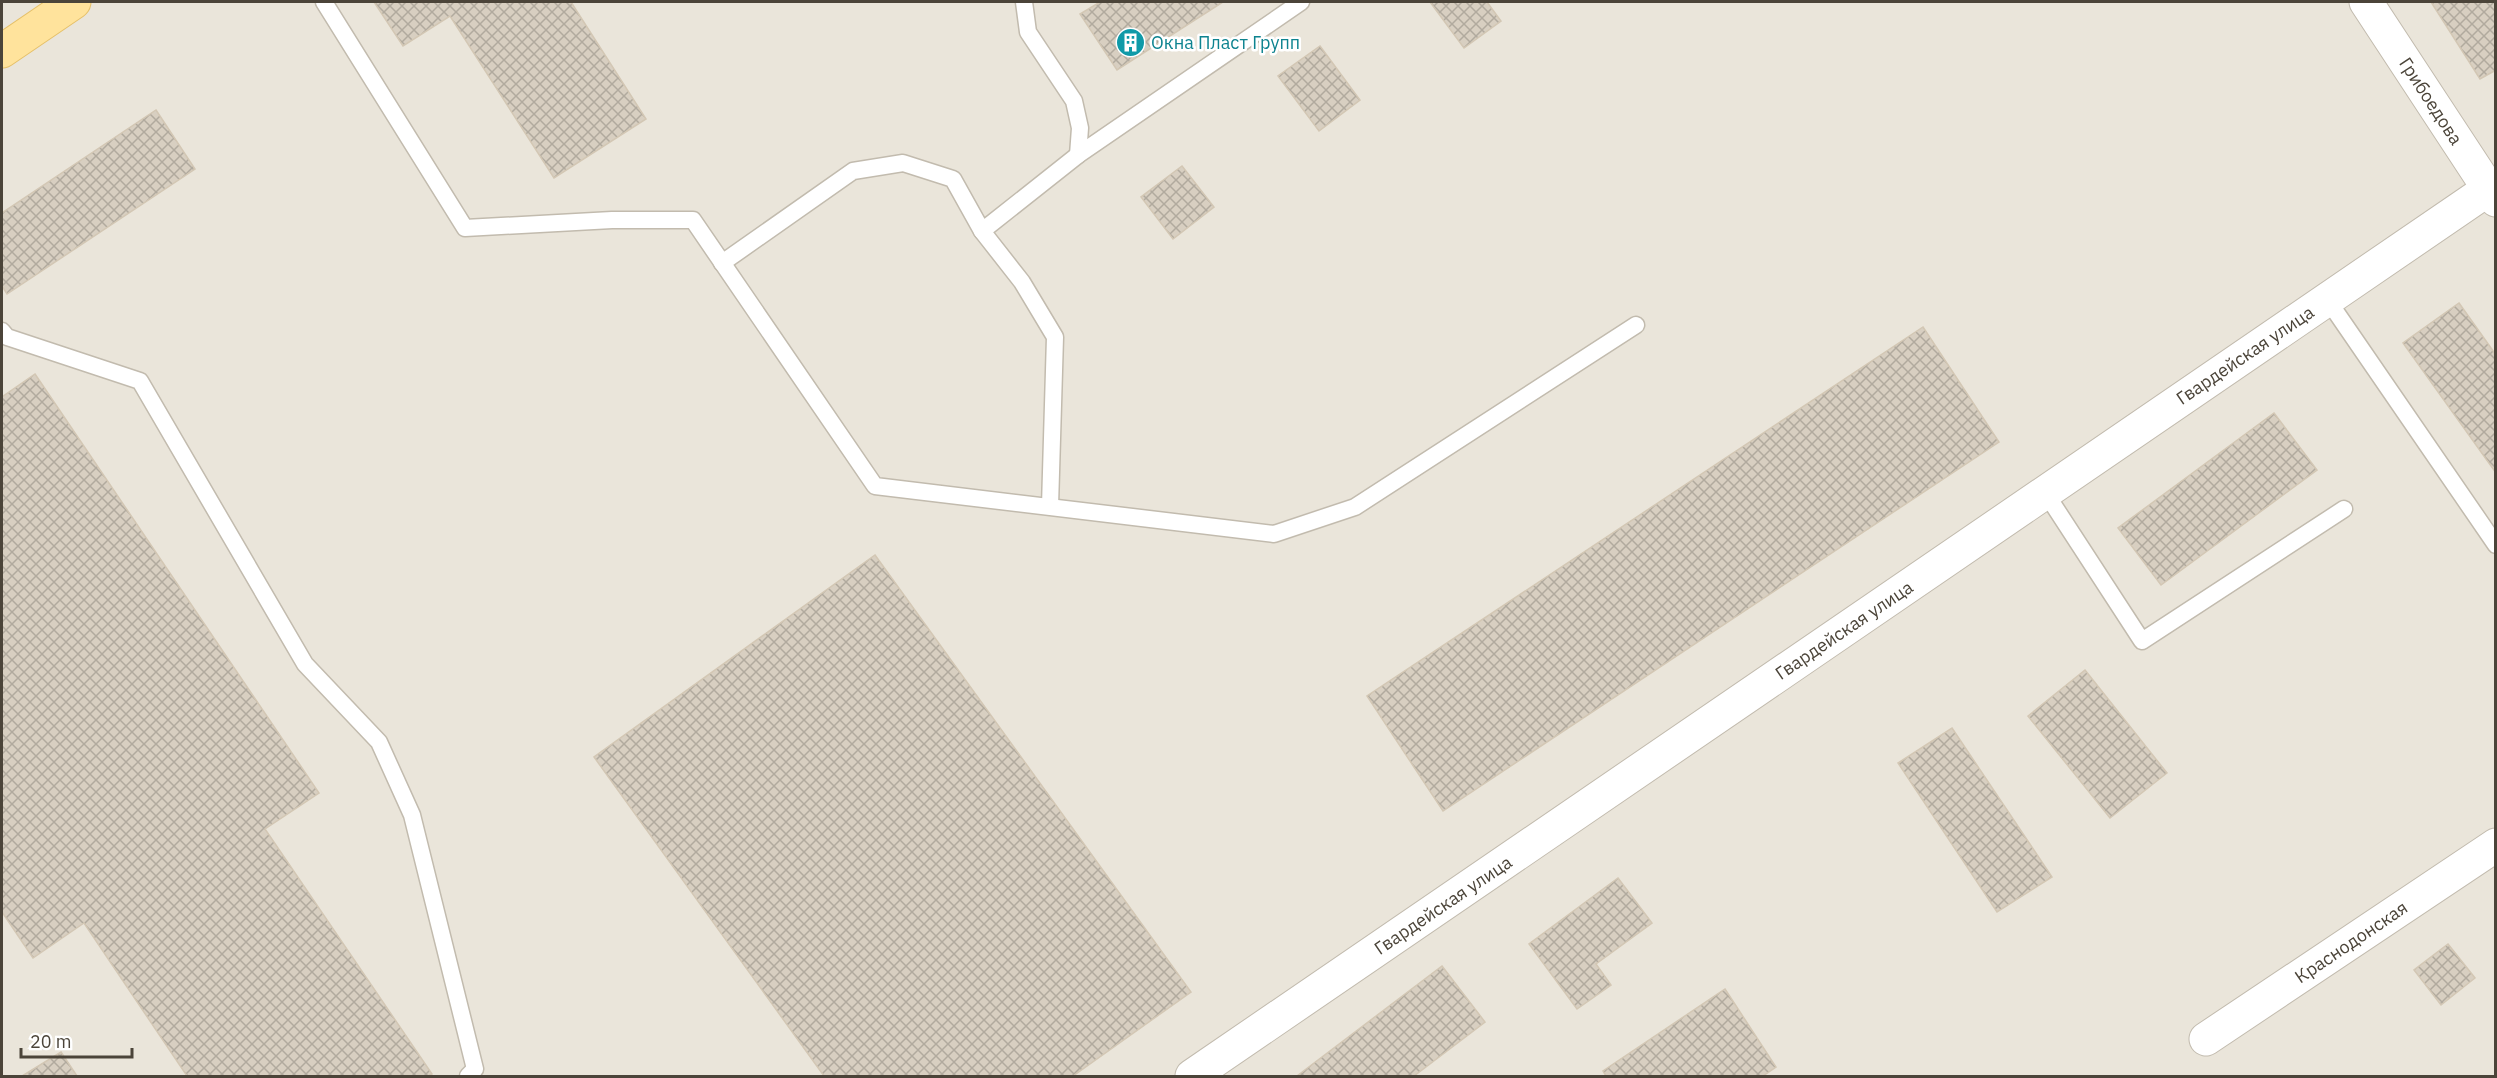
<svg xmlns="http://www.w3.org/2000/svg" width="2497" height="1078" font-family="'IBM Plex Sans',sans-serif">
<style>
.residential{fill:#eae5da}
.building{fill:url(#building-cross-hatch);stroke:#d3c7b4;stroke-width:1.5}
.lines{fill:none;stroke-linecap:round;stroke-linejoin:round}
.service-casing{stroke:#c2bbae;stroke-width:19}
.minor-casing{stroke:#c2bbae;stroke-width:35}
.primary-casing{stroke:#e6c16a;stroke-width:35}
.service{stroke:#fff;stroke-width:16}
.minor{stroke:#fff;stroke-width:33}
.primary{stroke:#ffe39c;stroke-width:33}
.labels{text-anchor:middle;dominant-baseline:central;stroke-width:5;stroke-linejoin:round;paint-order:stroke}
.culture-label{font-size:18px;fill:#0d838f;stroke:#fff;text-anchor:start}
.street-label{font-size:18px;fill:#4b4439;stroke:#fff}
</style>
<defs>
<pattern id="building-cross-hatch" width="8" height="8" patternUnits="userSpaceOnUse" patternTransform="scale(1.5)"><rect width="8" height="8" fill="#d8cfc1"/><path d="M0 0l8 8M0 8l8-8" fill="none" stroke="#b1aa9e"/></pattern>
</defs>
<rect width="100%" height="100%" fill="#f6f3ec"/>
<rect class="residential" x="2" y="2" width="2493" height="1074"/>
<g class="building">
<polygon points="374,2 571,2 646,119 554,178 450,16 403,46"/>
<polygon points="1100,2 1223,2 1117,70 1080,14"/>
<polygon points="1430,2 1487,2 1501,21 1464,48"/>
<polygon points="2431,2 2496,2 2496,70 2480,79"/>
<polygon points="1320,46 1360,100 1319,131 1278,76"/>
<polygon points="156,110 195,169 7,294 2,286 2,213"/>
<polygon points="1182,166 1214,207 1173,239 1141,197"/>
<polygon points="2459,303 2496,355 2496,473 2403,343"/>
<polygon points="1923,327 1999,442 1443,811 1367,696"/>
<polygon points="35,374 319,793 265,829 432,1074 428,1076 187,1076 84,923 33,958 2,912 2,397"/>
<polygon points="2274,413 2317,470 2161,585 2118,528"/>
<polygon points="875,555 1191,992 1073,1076 824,1076 594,757"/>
<polygon points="2085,670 2167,773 2110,818 2028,716"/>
<polygon points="1952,728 2052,877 1997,912 1898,763"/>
<polygon points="1618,878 1652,923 1596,964 1611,985 1577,1009 1529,944"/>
<polygon points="2448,944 2475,978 2441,1005 2414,970"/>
<polygon points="1442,966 1485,1022 1414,1076 1297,1076"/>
<polygon points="1725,989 1776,1067 1763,1076 1606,1076 1603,1071"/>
<polygon points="61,1052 77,1076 22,1076"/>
</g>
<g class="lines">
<defs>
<g id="service">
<polyline points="324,2 465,228 612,220 693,220 875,486 1274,534 1355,507 1636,325"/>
<polyline points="1024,2 1028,32 1074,101 1080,128 1078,155"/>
<polyline points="982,231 1022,282 1055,337 1050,506"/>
<polyline points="722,263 853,171 903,163 953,179 982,231 1078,155 1301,2"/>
<polyline points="2327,299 2496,545"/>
<polyline points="2,331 7,337 140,381 305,664 379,742 412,815 475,1069 468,1076"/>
<polyline points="2045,492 2142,641 2344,509"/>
</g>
<g id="minor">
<polyline points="2366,2 2496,200"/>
<polyline points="2206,1039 2496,845"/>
<polyline points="1192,1076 2496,184"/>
</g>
<polyline id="primary" points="2,51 74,2"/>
</defs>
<use href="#service" class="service-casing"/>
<use href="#minor" class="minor-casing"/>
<use href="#primary" class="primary-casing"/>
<use href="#service" class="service"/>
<use href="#minor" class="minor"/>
<use href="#primary" class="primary"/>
</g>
<defs>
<symbol id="building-disc" viewBox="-11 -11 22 22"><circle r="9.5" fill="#0f9aa8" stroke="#fff"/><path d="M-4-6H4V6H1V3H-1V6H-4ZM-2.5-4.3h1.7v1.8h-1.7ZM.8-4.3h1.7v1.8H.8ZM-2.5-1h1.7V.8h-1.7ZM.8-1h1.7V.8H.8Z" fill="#fff"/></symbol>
</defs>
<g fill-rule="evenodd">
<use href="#building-disc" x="1114" y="26" width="33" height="33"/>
</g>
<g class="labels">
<g class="culture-label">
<text x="1151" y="42">Окна Пласт Групп</text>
</g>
<g class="street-label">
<text transform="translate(2431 101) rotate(57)">Грибоедова</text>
<text transform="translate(2245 355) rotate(-34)">Гвардейская улица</text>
<text transform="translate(1844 630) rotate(-34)">Гвардейская улица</text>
<text transform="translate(1443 905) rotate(-34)">Гвардейская улица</text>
<text transform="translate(2351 942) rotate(-34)">Краснодонская</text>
</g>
</g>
<rect width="2497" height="1078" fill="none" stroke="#4b4439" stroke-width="6"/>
<path d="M21 1048v9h111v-9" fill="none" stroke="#4b4439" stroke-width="3"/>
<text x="30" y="1048" font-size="18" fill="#4b4439" stroke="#ffffff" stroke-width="4.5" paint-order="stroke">20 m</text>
</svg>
